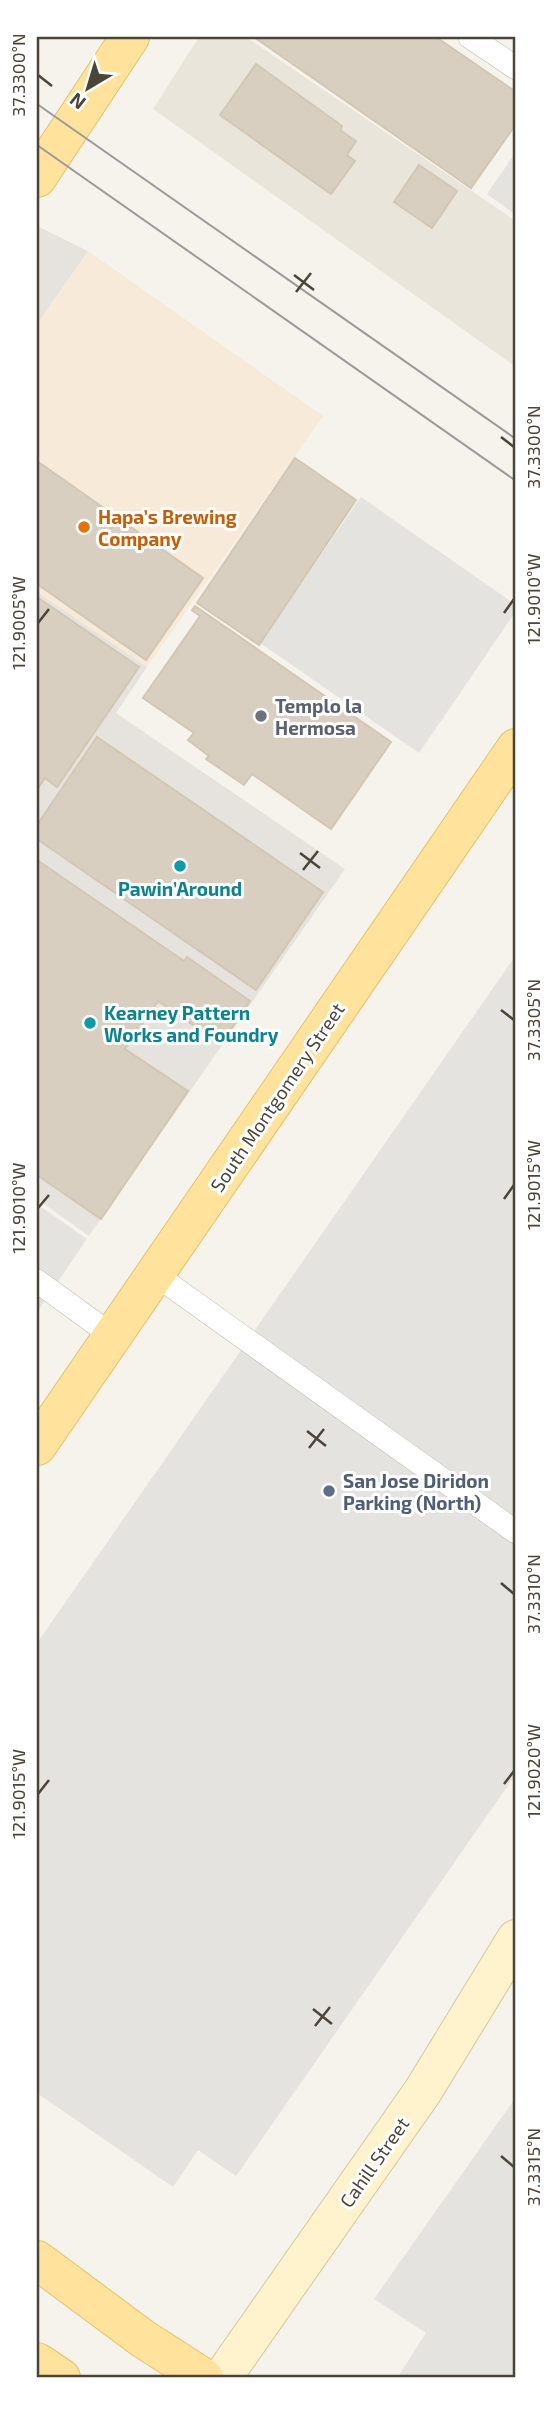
<svg xmlns="http://www.w3.org/2000/svg" width="553" height="2415" font-family="'Exo 2',sans-serif">
<style>
.residential{fill:#eae5da}
.commercial{fill:#f7ead8}
.industrial{fill:#e6e2dd}
.parking{fill:#e5e3e0}
.building{fill:#d8cfc1;stroke:#d3c7b4;stroke-width:2}
.lines{fill:none;stroke-linecap:round;stroke-linejoin:round}
.lane-casing{stroke:#c2bbae;stroke-width:24}
.secondary-casing{stroke:#d6c79b;stroke-width:40}
.primary-casing{stroke:#e6c16a;stroke-width:40}
.lane{stroke:#fff;stroke-width:23}
.secondary{stroke:#fff3cd;stroke-width:38}
.primary{stroke:#ffe39c;stroke-width:38}
.tram{stroke:#9a9a9a;stroke-width:2}
.ticks{fill:none;stroke:#4b4439;stroke-width:2.5}
.food-dot{fill:#e8710a;stroke:#fff;stroke-width:2.5}
.worship-dot{fill:#6b7280;stroke:#fff;stroke-width:2.5}
.culture-dot{fill:#0f9aa8;stroke:#fff;stroke-width:2.5}
.service-dot{fill:#5c6f8a;stroke:#fff;stroke-width:2.5}
.labels{text-anchor:middle;dominant-baseline:central;stroke-width:6;stroke-linejoin:round;paint-order:stroke}
.food-label{font-size:19px;font-weight:bold;fill:#c56008;stroke:#fff;text-anchor:start}
.worship-label{font-size:19px;font-weight:bold;fill:#5b616d;stroke:#fff;text-anchor:start}
.culture-label{font-size:19px;font-weight:bold;fill:#0d838f;stroke:#fff}
.street-label{font-size:19px;fill:#4b4439;stroke:#fff}
.service-label{font-size:19px;font-weight:bold;fill:#4e5e75;stroke:#fff;text-anchor:start}
.neatline{fill:none;stroke:#4b4439;stroke-width:2.5}
.ticks-label{font-size:18px;text-anchor:middle;fill:#4b4439}
</style>
<rect width="100%" height="100%" fill="#f6f3ec"/>
<polygon class="residential" points="199,37 246,37 516,221 516,367 153,109"/>
<polygon class="commercial" points="88,251 323,416 147,667 37,592 37,324"/>
<g class="industrial">
<polygon points="37,226 88,251 37,324"/>
<polygon points="37,592 147,667 116,713 345,869 89,1236 37,1199"/>
</g>
<g class="parking">
<polygon points="516,152 516,215 487,194"/>
<polygon points="361,497 516,605 516,611 419,753 260,643"/>
<polygon points="516,955 516,1774 236,2176 198,2150 173,2187 37,2093 37,1643"/>
<polygon points="37,1204 87,1239 37,1312"/>
<polygon points="516,2097 516,2378 404,2378 399,2375 426,2333 374,2299"/>
</g>
<g class="building">
<polygon points="254,37 436,37 516,92 516,124 471,188"/>
<polygon points="256,64 342,126 340,130 356,141 347,155 355,161 331,194 220,115"/>
<polygon points="419,165 457,191 432,228 394,202"/>
<polygon points="295,458 356,500 259,645 197,603"/>
<polygon points="37,461 203,578 146,660 37,584"/>
<polygon points="37,597 139,667 57,787 45,778 37,790"/>
<polygon points="195,606 391,742 331,829 252,774 244,785 206,759 209,756 188,740 194,733 143,698 200,616 192,610"/>
<polygon points="97,737 323,892 256,990 37,839 37,825"/>
<polygon points="37,860 184,961 187,957 250,1001 221,1044 158,1001 125,1049 188,1091 101,1219 37,1175"/>
</g>
<g class="lines">
<defs>
<g id="lane">
<polyline points="470,37 516,68"/>
<polyline points="156,1275 516,1532"/>
<polyline points="37,1281 114,1337"/>
</g>
<polyline id="secondary" points="222,2378 423,2091 516,1939"/>
<g id="primary">
<polyline points="37,178 130,37"/>
<polyline points="37,1446 516,748"/>
<polyline points="37,2260 142,2338 204,2378"/>
<polyline points="37,2362 61,2378"/>
</g>
</defs>
<use href="#lane" class="lane-casing"/>
<use href="#secondary" class="secondary-casing"/>
<use href="#primary" class="primary-casing"/>
<use href="#lane" class="lane"/>
<use href="#secondary" class="secondary"/>
<use href="#primary" class="primary"/>
<g class="tram">
<polyline points="37,104 516,439"/>
<polyline points="37,145 516,481"/>
</g>
</g>
<path class="ticks" d="M38 75 52 86M294 275 314 290M296 292 311 273M501 437 514 447M504 613 514 599M38 623 49 609M300 853 320 868M303 870 318 851M501 1010 514 1020M504 1199 514 1185M38 1208 49 1195M307 1431 326 1446M309 1448 324 1429M501 1583 514 1594M504 1784 514 1771M38 1794 49 1780M313 2009 332 2024M315 2026 330 2007M501 2156 514 2167"/>
<circle class="food-dot" cx="84" cy="527" r="7"/>
<circle class="worship-dot" cx="261" cy="716" r="7"/>
<g class="culture-dot">
<circle cx="180" cy="866" r="7"/>
<circle cx="90" cy="1023" r="7"/>
</g>
<circle class="service-dot" cx="329" cy="1491" r="7"/>
<g class="labels">
<g class="food-label">
<text x="98" y="516">Hapa’s Brewing<tspan x="98" dy="22">Company</tspan></text>
</g>
<g class="worship-label">
<text x="275" y="705">Templo la<tspan x="275" dy="22">Hermosa</tspan></text>
</g>
<g class="culture-label">
<text x="180" y="888">Pawin’Around</text>
<text x="104" y="1012" text-anchor="start">Kearney Pattern<tspan x="104" dy="22">Works and Foundry</tspan></text>
</g>
<g class="street-label">
<text transform="translate(277 1097) rotate(-56)">South Montgomery Street</text>
<text transform="translate(374 2162) rotate(-55)">Cahill Street</text>
</g>
<g class="service-label">
<text x="343" y="1480">San Jose Diridon<tspan x="343" dy="22">Parking (North)</tspan></text>
</g>
</g>
<rect width="553" height="2415" fill="none" stroke="#ffffff" stroke-width="77"/>
<g transform="translate(88 88) rotate(218)" stroke="#ffffff" stroke-width="5" paint-order="stroke">
<path d="M0-5L12 26L0 18L-12 26Z" fill="#4b4439"/>
<text y="-10" font-size="19" font-weight="bold" text-anchor="middle" fill="#4b4439">N</text>
</g>
<rect x="38" y="38" width="476" height="2338" class="neatline"/>
<g class="ticks-label">
<text transform="translate(19 75) rotate(-90)" y="6">37.3300°N</text>
<text transform="translate(534 447) rotate(-90)" y="6">37.3300°N</text>
<text transform="translate(534 599) rotate(-90)" y="6">121.9010°W</text>
<text transform="translate(19 623) rotate(-90)" y="6">121.9005°W</text>
<text transform="translate(534 1020) rotate(-90)" y="6">37.3305°N</text>
<text transform="translate(534 1185) rotate(-90)" y="6">121.9015°W</text>
<text transform="translate(19 1208) rotate(-90)" y="6">121.9010°W</text>
<text transform="translate(534 1594) rotate(-90)" y="6">37.3310°N</text>
<text transform="translate(534 1771) rotate(-90)" y="6">121.9020°W</text>
<text transform="translate(19 1794) rotate(-90)" y="6">121.9015°W</text>
<text transform="translate(534 2167) rotate(-90)" y="6">37.3315°N</text>
</g>
</svg>
